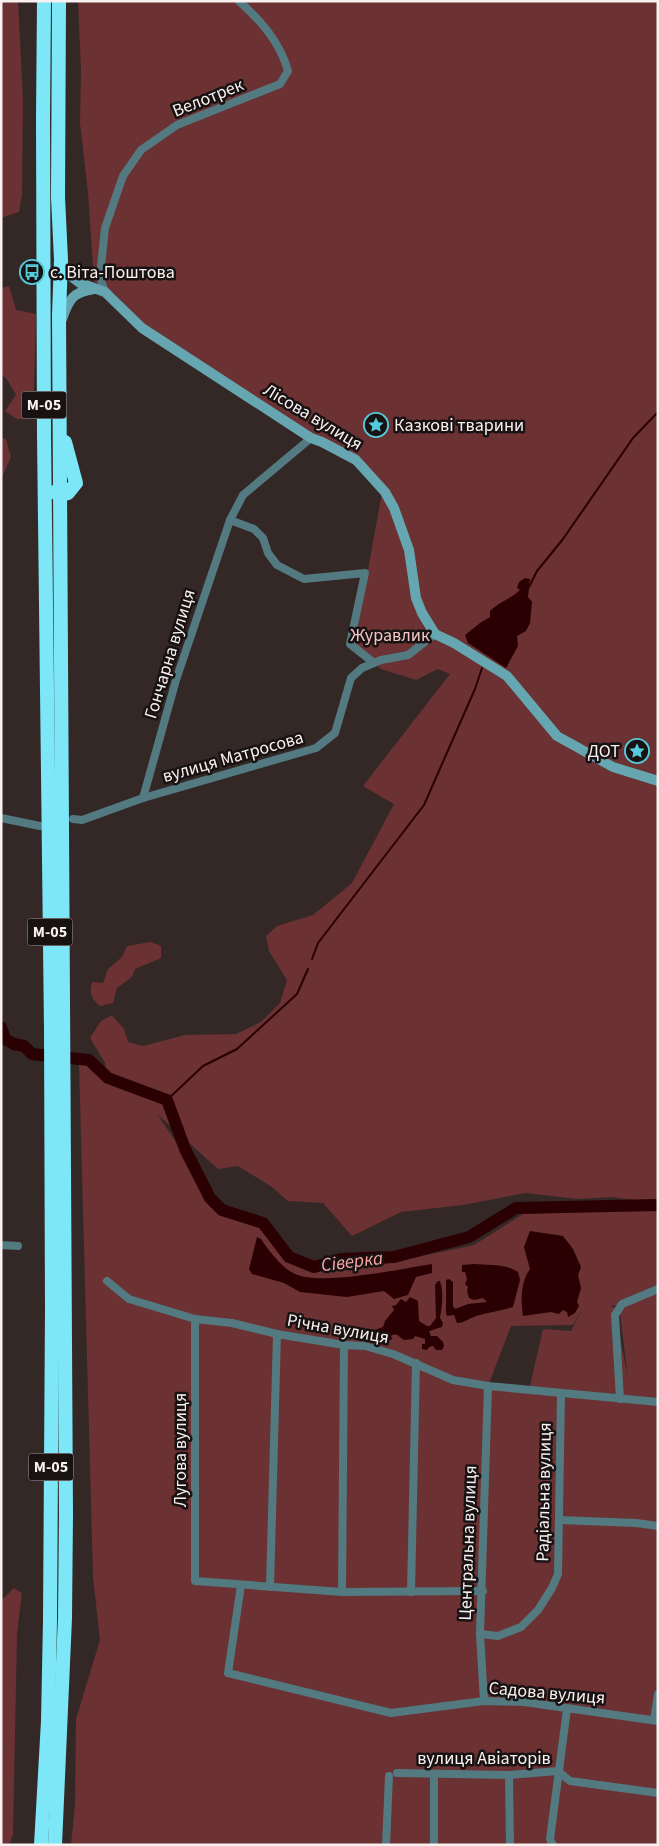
<svg xmlns="http://www.w3.org/2000/svg" width="659" height="1846" font-family="'Source Sans 3',sans-serif">
<style>
.green{fill:#6b3133;fill-rule:evenodd}
.water{fill:#2b0003}
.lines{fill:none;stroke-linecap:round;stroke-linejoin:round}
.stream{stroke:#2b0003;stroke-width:2}
.river{stroke:#2b0003;stroke-width:12}
.street{stroke:#527a80;stroke-width:8}
.secondary{stroke:#65a6b0;stroke-width:10}
.highway{stroke:#7de7f7;stroke-width:14}
.labels{text-anchor:middle;dominant-baseline:central;stroke-width:5;stroke-linejoin:round;paint-order:stroke}
.shield{fill:#181212;stroke:#b6adad;stroke-width:1}
.shield-label{font-size:16px;font-weight:bold;fill:#f9f0f0}
.street-label{font-size:18px;fill:#f9f0f0;stroke:#181212}
.poi-label{font-size:18px;fill:#f9f0f0;stroke:#181212;text-anchor:start}
.park-label{font-size:18px;fill:#f3c5c4;stroke:#181212}
.water-label{font-size:19px;font-style:italic;fill:#fea6a6;stroke:#181212}
</style>
<rect width="100%" height="100%" fill="#342827"/>
<g class="green">
<polygon points="1,1 18,1 23,101 22,195 19,212 1,218"/>
<path d="M78 1H658V1203L611 1197 578 1199 525 1193 463 1205 401 1212 352 1236 323 1203 288 1201 272 1187 238 1166 218 1169 157 1114 176 1142 203 1195 219 1212 259 1227 287 1261 312 1273 352 1262 385 1264 474 1245 523 1214 658 1209V1845H71L75 1804 76 1719 100 1640 93 1577 79 1064 89 1060 107 1075 105 1063 90 1038 101 1021 112 1015 124 1029 128 1042 143 1046 185 1035 236 1034 261 1022 280 1003 287 980 269 951 266 936 277 926 313 915 352 883 394 804 363 786 450 674 438 669 416 680 381 669 354 646 382 493 375 477 145 325 114 293 94 282 88 193 80 123 81 70ZM619 1305 628 1378 614 1307 609 1306ZM583 1308 571 1331 543 1329 529 1390 488 1386 511 1326 573 1325Z"/>
<polygon points="9,286 16,310 36,314 33,419 17,419 5,411 16,395 8,381 1,373 1,288"/>
<polygon points="1,438 6,439 11,457 1,480"/>
<path d="M151 942 161 946V958L135 969 132 977 117 988 113 1003 100 1006C91 999 89 993 92 982L103 983 108 969 122 957 127 946Z"/>
<polygon points="14,1588 22,1593 17,1633 13,1835 9,1845 1,1845 1,1601"/>
</g>
<g class="water">
<path d="M525 578 530 579 528 597 532 602 530 623 526 631 517 636 518 646 506 668 468 643 465 635 480 623 490 617V611C499 602 511 599 520 590L517 588 519 582Z"/>
<path d="M530 1231 563 1236 573 1249 581 1267 578 1275 581 1288 577 1302 579 1306 575 1313 568 1317 567 1312 563 1310 559 1314 551 1312 523 1316C521 1301 520 1283 530 1269L524 1247Z"/>
<path d="M257 1237 261 1239C268 1250 283 1269 295 1274 322 1286 400 1269 432 1264V1273L416 1277 408 1295 394 1299 384 1291 347 1297 300 1292 284 1283 252 1274 249 1269Z"/>
<path d="M474 1264C488 1265 507 1264 518 1272L520 1280 513 1307C501 1311 488 1312 476 1316 469 1318 465 1323 457 1323L454 1315 447 1316 446 1313V1280L449 1279 453 1282V1306L455 1309 468 1304 487 1302 483 1298 474 1300 469 1298 467 1291 468 1287 465 1284 467 1279 465 1272H462V1265Z"/>
<path d="M438 1281H440C444 1293 442 1307 440 1318L443 1323 442 1327 429 1331 431 1336H437L443 1342 444 1346 442 1350H436L433 1346 429 1347 427 1350 422 1349V1344H425V1339L415 1336 413 1339 404 1340C399 1337 397 1332 391 1336L392 1339 390 1340 377 1335 373 1337 369 1332 383 1327 385 1321 394 1310 392 1306 396 1305 401 1299 406 1302 410 1297 418 1301 419 1321 427 1326H430L436 1318 435 1285Z"/>
</g>
<g class="lines">
<g class="stream">
<polyline points="529,587 537,571 563,539 633,438 658,412"/>
<polyline points="312,959 318,943 424,805 475,689 482,668"/>
<polyline points="167,1100 203,1066 237,1049 297,994 308,969"/>
</g>
<polyline class="river" points="1,1027 5,1039 14,1044 24,1046 32,1054 89,1060 108,1078 167,1100 185,1149 210,1198 222,1210 263,1223 289,1257 314,1267 341,1259 394,1257 469,1237 516,1208 658,1205"/>
<g class="street">
<path d="M105 292 100 277 105 228 123 176 141 150 177 125 280 84 288 71C280 42 261 21 239 1"/>
<polyline points="230,520 254,529 263,538 268,553 277,565 304,579 365,573 350,644 374,663"/>
<polyline points="143,798 176,680 230,520 243,495 311,438"/>
<polyline points="1,818 40,826"/>
<polyline points="73,819 82,820 143,798 316,748 335,733 351,678 362,668 381,660 408,655 435,634"/>
<polyline points="1,1245 18,1246"/>
<polyline points="107,1281 129,1299 195,1319 232,1323 277,1334 344,1345 365,1346 393,1354 453,1380 488,1386 658,1402"/>
<polyline points="195,1319 195,1581 342,1592 483,1591"/>
<polyline points="620,1399 615,1315 622,1304 658,1289"/>
<polyline points="559,1520 636,1523 658,1526"/>
<polyline points="241,1585 228,1673 391,1713 484,1701 524,1702 658,1721"/>
<polyline points="270,1587 277,1334"/>
<polyline points="342,1592 344,1345"/>
<polyline points="411,1592 416,1363"/>
<polyline points="480,1634 498,1636 521,1627 538,1610 552,1588 558,1574 561,1394"/>
<polyline points="484,1701 480,1634 488,1386"/>
<polyline points="654,1720 658,1694"/>
<polyline points="397,1773 509,1775 558,1771 570,1781 658,1793"/>
<polyline points="434,1774 434,1845"/>
<polyline points="509,1775 510,1845"/>
<polyline points="386,1845 389,1776"/>
<polyline points="553,1845 550,1839 567,1709"/>
</g>
<g class="secondary">
<polyline points="61,261 68,274 80,283 105,292 142,328 311,438 322,442 356,460 385,492 394,508 409,550 416,598 422,613 435,634 454,643 507,676 557,736 613,767 658,781"/>
<path d="M62 319C69 299 73 292 94 289"/>
</g>
<g class="highway">
<polyline points="54,492 61,495 68,493 76,483 65,442"/>
<polyline points="41,1845 48,1721 50,1620 52,1310 51,1029 44,435 43,118 44,1"/>
<polyline points="55,1845 65,1618 66,1514 59,315 61,260 58,197 59,1"/>
</g>
</g>
<defs>
<symbol id="bus-ring" viewBox="-11 -11 22 22"><circle r="9.5" fill="#181212" stroke="#53cbdb" stroke-width="1.5"/><path d="M-5-6H5V4H4V6H2V4H-2V6H-4V4H-5ZM-3.5-4V0h7V-4ZM-3.5 1.2v1.5H-2V1.2ZM2 1.2v1.5H3.5V1.2Z" fill="#53cbdb"/></symbol>
<symbol id="sight-ring" viewBox="-11 -11 22 22"><circle r="9.5" fill="#181212" stroke="#53cbdb" stroke-width="1.5"/><path d="M0-6L1.8-2.2L6-1.7L2.9 1.2L3.7 5.4L0 3.3L-3.7 5.4L-2.9 1.2L-6-1.7L-1.8-2.2Z" fill="#53cbdb"/></symbol>
</defs>
<g fill-rule="evenodd">
<use href="#bus-ring" x="18" y="258" width="28" height="28"/>
<use href="#sight-ring" x="362" y="411" width="28" height="28"/>
<use href="#sight-ring" x="623" y="737" width="28" height="28"/>
</g>
<g class="labels">
<g class="shield">
<rect x="21.5" y="391.5" width="45" height="27" rx="4"/>
<rect x="27.5" y="918.5" width="45" height="27" rx="4"/>
<rect x="28.5" y="1453.5" width="45" height="27" rx="4"/>
</g>
<g class="shield-label">
<text x="44" y="405">М-05</text>
<text x="50" y="932">М-05</text>
<text x="51" y="1467">М-05</text>
</g>
<g class="street-label">
<text transform="translate(208 98) rotate(-22)">Велотрек</text>
<text transform="translate(313 417) rotate(31)">Лісова вулиця</text>
<text transform="translate(170 654) rotate(-73)">Гончарна вулиця</text>
<text transform="translate(233 757) rotate(-16)">вулиця Матросова</text>
<text transform="translate(338 1329) rotate(10)">Річна вулиця</text>
<text transform="translate(180 1450) rotate(-90)">Лугова вулиця</text>
<text transform="translate(544 1492) rotate(-89)">Радіальна вулиця</text>
<text transform="translate(468 1543) rotate(-88)">Центральна вулиця</text>
<text transform="translate(547 1693) rotate(5)">Садова вулиця</text>
<text x="484" y="1758">вулиця Авіаторів</text>
</g>
<g class="poi-label">
<text x="50" y="272">с. Віта-Поштова</text>
<text x="394" y="425">Казкові тварини</text>
<text x="620" y="751" text-anchor="end">ДОТ</text>
</g>
<g class="park-label">
<text x="390" y="635">Журавлик</text>
</g>
<g class="water-label">
<text transform="translate(352 1262) rotate(-7)">Сіверка</text>
</g>
</g>
<rect width="659" height="1846" fill="none" stroke="#f9f0f0" stroke-width="5"/>
</svg>
